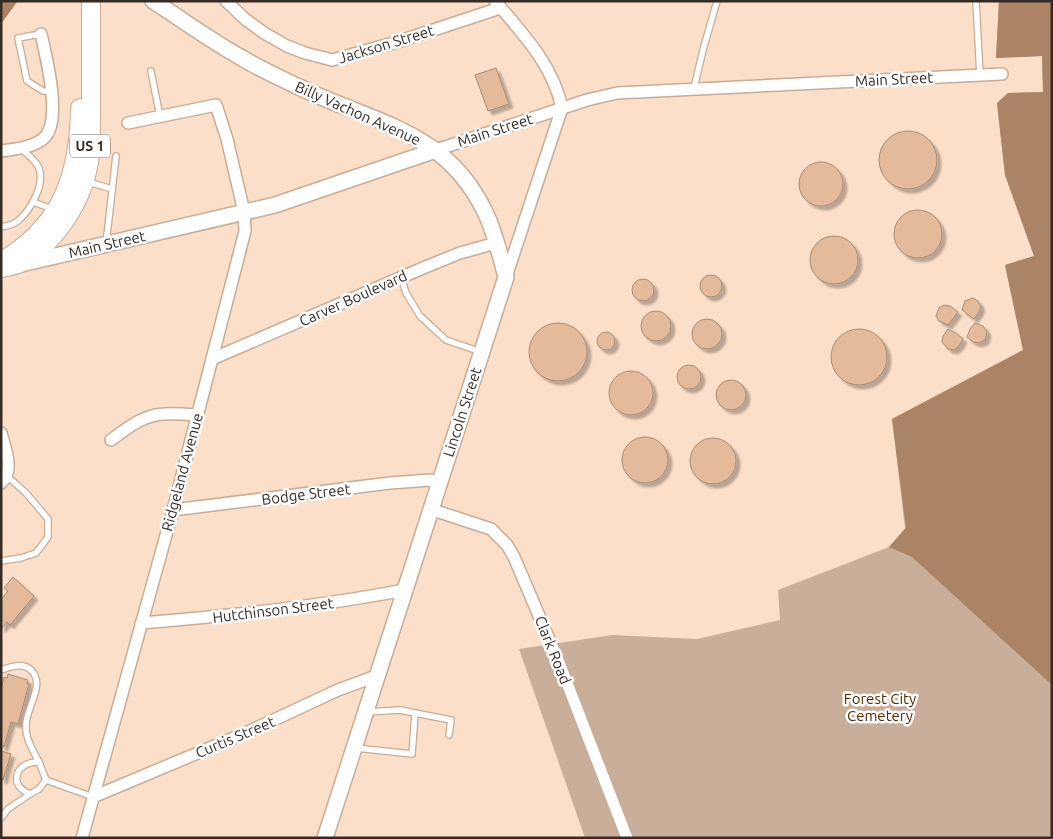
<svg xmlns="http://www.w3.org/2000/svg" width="1053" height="839" font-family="Ubuntu,sans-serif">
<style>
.green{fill:#c9af9a}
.water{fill:#aa8465}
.building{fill:#e3bb9a;stroke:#a58a75;filter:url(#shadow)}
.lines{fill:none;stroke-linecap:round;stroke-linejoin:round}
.lane-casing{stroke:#c8ac96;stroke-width:8}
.street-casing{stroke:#c8ac96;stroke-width:14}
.secondary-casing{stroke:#c8ac96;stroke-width:18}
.primary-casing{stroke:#c8ac96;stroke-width:20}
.lane{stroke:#fff;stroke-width:5.5}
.street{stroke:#fff;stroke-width:11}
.secondary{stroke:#fff;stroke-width:15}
.primary{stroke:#fff;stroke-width:18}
.labels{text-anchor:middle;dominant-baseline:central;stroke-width:5;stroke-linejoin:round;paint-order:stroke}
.shield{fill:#fff;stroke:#726b65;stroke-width:1}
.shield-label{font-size:14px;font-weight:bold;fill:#362b23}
.street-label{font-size:15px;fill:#362b23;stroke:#fff}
.park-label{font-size:15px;fill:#522c03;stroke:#fff}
</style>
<defs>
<filter id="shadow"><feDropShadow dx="4" dy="4" stdDeviation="1" flood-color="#0004"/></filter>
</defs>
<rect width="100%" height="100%" fill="#fcdfc8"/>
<polygon class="green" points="999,1 1052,1 1052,838 585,838 519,649 612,635 697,639 780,620 778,590 889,547 905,528 892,419 1023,350 1005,265 1034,256 1005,175 997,103 1008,93 1043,92 1042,56 996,58"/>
<g class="water">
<polygon points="1,1 17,2 1,24"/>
<polygon points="999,1 1052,1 1052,685 912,557 889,547 906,528 892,419 1023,350 1005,265 1034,256 1005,175 997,103 1008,93 1043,92 1042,56 996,58"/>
</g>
<g class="building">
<polygon points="496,68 509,104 488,111 475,75"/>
<circle cx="908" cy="160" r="29"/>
<circle cx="821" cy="184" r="22"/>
<circle cx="918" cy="234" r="24"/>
<circle cx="834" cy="260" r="24"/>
<circle cx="711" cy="286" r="11"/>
<circle cx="643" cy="290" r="11"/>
<polygon points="973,298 978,301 981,307 979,312 974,319 962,310 965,301"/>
<polygon points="944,305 950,306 958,312 948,325 939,321 936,316 939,308"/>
<circle cx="656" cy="326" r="15"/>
<circle cx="707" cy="334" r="15"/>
<polygon points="975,323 983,326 987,332 985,340 979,343 973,342 967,337 970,329"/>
<circle cx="558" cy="352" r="29"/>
<circle cx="859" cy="357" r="28"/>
<polygon points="948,329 956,333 963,339 959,346 954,350 948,349 942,342 943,336"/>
<circle cx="606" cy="341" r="9"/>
<circle cx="689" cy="377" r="12"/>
<circle cx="631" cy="393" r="22"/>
<circle cx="731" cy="395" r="15"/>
<circle cx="645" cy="460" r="23"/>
<circle cx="713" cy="461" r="23"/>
<polygon points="13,577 34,596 10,625 7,622 1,629 1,599 8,591 4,588"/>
<polygon points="8,674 28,680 27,684 29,684 18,724 11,722 4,747 1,746 1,688 4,677 7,678"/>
<polygon points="1,751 11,754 3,780 1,780"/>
</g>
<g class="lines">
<defs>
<g id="lane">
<polyline points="976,1 980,76"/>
<polyline points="41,34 18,38 27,81 43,91 52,92"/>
<polyline points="151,71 160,117"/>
<polyline points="694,88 703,50 717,1"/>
<polyline points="85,181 112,189"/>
<polyline points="33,202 52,209"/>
<path d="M1 227C7 226 15 224 19 220 31 209 45 185 39 168 35 159 27 154 20 148"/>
<polyline points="106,244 116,156"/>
<polyline points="401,277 406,293 420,316 446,340 481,352"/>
<polyline points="1,561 21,558 36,553 48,537 48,519 26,493 7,476"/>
<path d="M1 670C10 667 23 662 31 670 46 684 26 708 26 725 25 738 33 751 39 762"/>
<polyline points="415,713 451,720 449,735"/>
<polyline points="356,748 412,754 415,713 400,710 367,712"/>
<path d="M46 780 39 789 30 794C7 785 16 761 39 762L46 780 93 797"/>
<polyline points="1,818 8,809 30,794"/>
</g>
<g id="street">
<polyline points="226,1 245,19 264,33 287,46 305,53 332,60 397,42 500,8"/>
<path d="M495 1C523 34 553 65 562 108L506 277"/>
<polyline points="436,150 587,100 617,93 1002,74"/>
<path d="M1 151C15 149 36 147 45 137 62 119 46 56 41 34"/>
<polyline points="212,359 423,268 460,253 496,243"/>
<path d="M1 433C5 449 15 470 1 483"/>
<path d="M111 440C147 413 153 412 197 415"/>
<polyline points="430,509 491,529 507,545 514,557 560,665 627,838"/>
<polyline points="173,510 390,483 431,480 439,482"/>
<path d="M141 623C229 616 317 607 404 590"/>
<polyline points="93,797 250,731 338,690 376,676"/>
<polyline points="82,838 173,510 245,231 244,212 227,139 216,105 128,123"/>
</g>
<g id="secondary">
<path d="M153 1C183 20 211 41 242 58 260 69 280 78 299 87 373 123 446 130 485 212 495 232 500 255 506 277L325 838"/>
<polyline points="21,264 275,205 436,150"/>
</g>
<g id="primary">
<path d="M2 261C62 225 79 176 80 108"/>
<path d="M1 268C7 267 14 266 20 263 55 244 83 201 89 162 92 142 91 121 91 101 91 68 91 34 91 1"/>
</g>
</defs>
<use href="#lane" class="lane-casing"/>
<use href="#street" class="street-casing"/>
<use href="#secondary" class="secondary-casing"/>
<use href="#primary" class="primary-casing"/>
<use href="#lane" class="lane"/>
<use href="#street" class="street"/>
<use href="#secondary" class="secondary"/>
<use href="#primary" class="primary"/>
</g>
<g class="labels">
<rect class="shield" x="70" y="134.5" width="40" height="23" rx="4"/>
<g class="shield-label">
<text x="90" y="146">US 1</text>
</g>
<g class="street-label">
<text transform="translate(386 44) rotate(-17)">Jackson Street</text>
<text transform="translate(894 79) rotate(-3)">Main Street</text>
<text transform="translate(358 113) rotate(24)">Billy Vachon Avenue</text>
<text transform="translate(495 130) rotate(-18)">Main Street</text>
<text transform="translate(107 244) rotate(-13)">Main Street</text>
<text transform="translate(353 298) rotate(-24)">Carver Boulevard</text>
<text transform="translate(462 412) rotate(-72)">Lincoln Street</text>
<text transform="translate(182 472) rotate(-75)">Ridgeland Avenue</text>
<text transform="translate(306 494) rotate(-7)">Bodge Street</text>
<text transform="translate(273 610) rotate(-7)">Hutchinson Street</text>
<text transform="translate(553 650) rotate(68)">Clark Road</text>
<text transform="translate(235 737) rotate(-23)">Curtis Street</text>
</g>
<g class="park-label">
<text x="880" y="698">Forest City<tspan x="880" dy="17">Cemetery</tspan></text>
</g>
</g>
<rect width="1053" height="839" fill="none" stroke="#362b23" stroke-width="5"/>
</svg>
